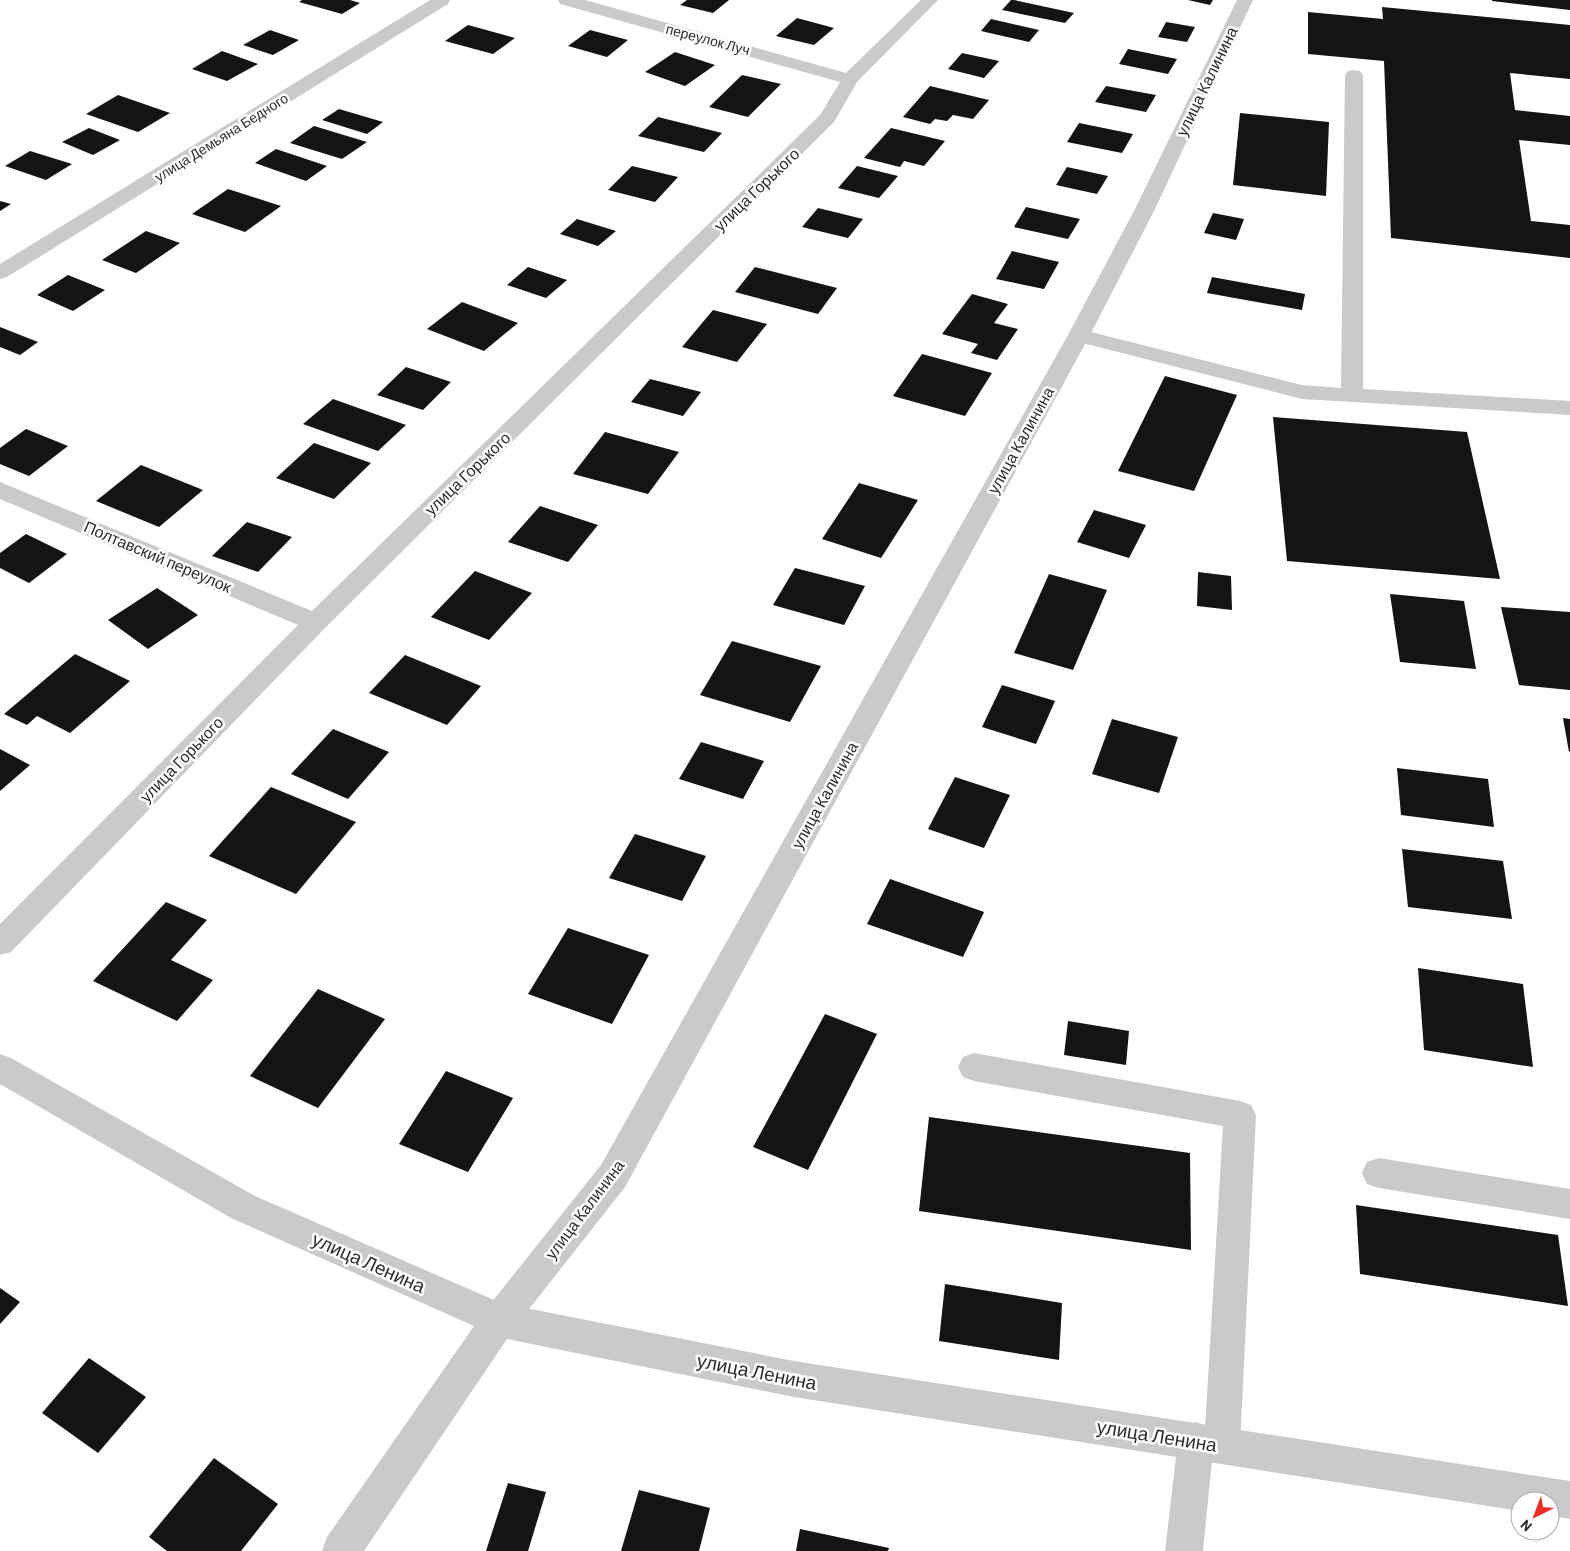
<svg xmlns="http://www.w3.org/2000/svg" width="1570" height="1551" font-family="Barlow,sans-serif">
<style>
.building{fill:#141414}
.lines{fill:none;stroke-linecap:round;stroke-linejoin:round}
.service{fill:#cacaca;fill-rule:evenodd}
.minor{fill:#cacaca;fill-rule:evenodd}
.tertiary{fill:#cacaca;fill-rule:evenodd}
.labels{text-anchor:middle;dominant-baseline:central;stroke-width:5;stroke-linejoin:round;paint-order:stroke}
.far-street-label{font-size:14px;fill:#2d2d2d;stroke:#fff}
.street-label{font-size:16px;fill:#2d2d2d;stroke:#fff}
.near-street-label{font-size:19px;fill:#2d2d2d;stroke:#fff}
</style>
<rect width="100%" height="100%" fill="#fff"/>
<g class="building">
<polygon points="302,0 350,0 360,3 342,14 299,2"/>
<polygon points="687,0 729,0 713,13 680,5"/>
<polygon points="1011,0 1014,0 1074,13 1065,23 1002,10"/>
<polygon points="1188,0 1213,0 1210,5"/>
<polygon points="1492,0 1570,0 1570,10 1492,1"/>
<polygon points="1382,7 1570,25 1570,79 1510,73 1515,110 1570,116 1570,145 1519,140 1531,221 1570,225 1570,258 1391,238 1384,61 1308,54 1308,12 1383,19"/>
<polygon points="797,18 834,28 814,45 776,36"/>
<polygon points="991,19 1039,30 1029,42 981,31"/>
<polygon points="1166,22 1195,27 1187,42 1158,37"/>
<polygon points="468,25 515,38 493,54 445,41"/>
<polygon points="270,30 299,40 273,55 243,45"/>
<polygon points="590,30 628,40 607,57 568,46"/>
<polygon points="1128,49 1177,59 1168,74 1119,64"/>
<polygon points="222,51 258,64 227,81 192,69"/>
<polygon points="675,52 715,65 685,86 645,72"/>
<polygon points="962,53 999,61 984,78 948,69"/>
<polygon points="742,75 781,84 748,117 709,107"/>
<polygon points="930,86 989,100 973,119 953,115 947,121 935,119 930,124 903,117"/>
<polygon points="1106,86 1156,95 1146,112 1095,102"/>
<polygon points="118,95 170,113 138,132 86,114"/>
<polygon points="339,109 383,122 367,134 322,120"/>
<polygon points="1240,113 1329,122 1326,196 1233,185"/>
<polygon points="658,117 722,133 704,152 638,136"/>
<polygon points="1079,123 1133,134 1122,153 1067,142"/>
<polygon points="314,126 367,142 342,159 290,143"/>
<polygon points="89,128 120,140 93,155 62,142"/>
<polygon points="891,128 945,141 924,166 904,161 900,167 864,158"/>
<polygon points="276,149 327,166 306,181 255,163"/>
<polygon points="30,151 72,164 46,180 5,166"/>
<polygon points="632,166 678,177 655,202 608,190"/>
<polygon points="857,166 898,176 879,198 838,188"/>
<polygon points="1067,167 1108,176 1097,194 1056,185"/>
<polygon points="228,189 281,206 245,232 192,214"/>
<polygon points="0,201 11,204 0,211"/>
<polygon points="1026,207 1080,219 1068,239 1014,227"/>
<polygon points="818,208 863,219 848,238 802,227"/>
<polygon points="1213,213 1244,219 1236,240 1204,233"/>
<polygon points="577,219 616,231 598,246 560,234"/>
<polygon points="146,231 180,243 136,273 102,260"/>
<polygon points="1012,251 1059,262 1044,289 996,279"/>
<polygon points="528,267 567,280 546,298 507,285"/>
<polygon points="755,267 837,288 818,314 735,292"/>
<polygon points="68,275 105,290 73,311 37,295"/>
<polygon points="1212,277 1305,294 1302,310 1207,293"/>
<polygon points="972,294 1008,304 994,323 1018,329 997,360 971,353 978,344 942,334"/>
<polygon points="462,302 518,323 484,351 427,329"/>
<polygon points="713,310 767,324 737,362 682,347"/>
<polygon points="0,327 38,342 20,355 0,347"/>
<polygon points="922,354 992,373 965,416 893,396"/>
<polygon points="406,367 451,382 423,410 377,395"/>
<polygon points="1165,376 1237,395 1194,491 1118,471"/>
<polygon points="650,379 701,392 683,416 631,402"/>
<polygon points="333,399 406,425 378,451 303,424"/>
<polygon points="1273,417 1467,432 1500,579 1287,561"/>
<polygon points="26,429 68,446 29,476 0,464 0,448"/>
<polygon points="605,432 679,452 648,494 573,474"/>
<polygon points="314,443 371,463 334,499 276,478"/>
<polygon points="141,465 203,490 159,527 96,501"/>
<polygon points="859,483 918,500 881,558 822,539"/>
<polygon points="540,506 598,525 568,562 508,542"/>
<polygon points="1094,510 1146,525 1129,558 1077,542"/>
<polygon points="247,522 292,537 258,572 212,556"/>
<polygon points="26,534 67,554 29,583 0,568 0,553"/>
<polygon points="795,568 865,586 844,625 773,605"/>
<polygon points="475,571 532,593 489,640 431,617"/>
<polygon points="1198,572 1231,576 1232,610 1197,606"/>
<polygon points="1049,574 1107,590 1073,670 1014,653"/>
<polygon points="157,588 198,615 148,649 108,620"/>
<polygon points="1390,594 1464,601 1476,669 1400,662"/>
<polygon points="1501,607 1570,612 1570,690 1519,685"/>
<polygon points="732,641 821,666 790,722 700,695"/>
<polygon points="75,654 130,681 70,733 37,716 27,725 4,714"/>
<polygon points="405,655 481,686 447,725 369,693"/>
<polygon points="1002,685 1055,701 1036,744 982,727"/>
<polygon points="1563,718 1570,719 1570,751 1569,752"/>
<polygon points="1112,719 1178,737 1159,793 1092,774"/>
<polygon points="333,729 389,752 348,799 291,774"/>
<polygon points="701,742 764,761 743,799 679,779"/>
<polygon points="0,749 30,765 0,791"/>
<polygon points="1397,768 1488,779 1494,827 1401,815"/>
<polygon points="955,777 1010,795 984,848 928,829"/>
<polygon points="271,787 356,822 296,894 209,856"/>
<polygon points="635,834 706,856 682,901 609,878"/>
<polygon points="1402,849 1503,861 1512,919 1408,907"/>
<polygon points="890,879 984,912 963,957 867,924"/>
<polygon points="166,902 207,920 171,960 213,980 177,1021 93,981"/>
<polygon points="568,928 649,955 612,1024 528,994"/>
<polygon points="1418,968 1523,984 1533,1067 1424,1050"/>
<polygon points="318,989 385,1019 318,1108 250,1076"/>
<polygon points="825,1014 877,1034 808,1170 753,1147"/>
<polygon points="1068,1021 1129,1031 1126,1065 1064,1055"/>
<polygon points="446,1071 513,1098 468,1172 399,1144"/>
<polygon points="929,1117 1190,1153 1191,1250 919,1211"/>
<polygon points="1356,1205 1558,1235 1568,1306 1360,1274"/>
<polygon points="945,1284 1062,1303 1059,1360 939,1341"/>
<polygon points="0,1288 20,1302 0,1324"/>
<polygon points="89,1358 146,1397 98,1453 42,1413"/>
<polygon points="214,1458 278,1504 241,1551 167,1551 149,1537"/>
<polygon points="508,1483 546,1492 528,1551 486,1551"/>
<polygon points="639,1490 710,1508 699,1551 621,1551"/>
<polygon points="800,1529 889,1548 888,1551 796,1551"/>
</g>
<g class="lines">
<g class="service">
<polygon points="1354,70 1360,71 1363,75 1363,389 1570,401 1570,415 1302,399 1071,340 1068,335 1071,330 1079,329 1302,385 1341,388 1345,75 1348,71"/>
<polygon points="974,1053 1240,1101 1251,1105 1256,1115 1240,1446 1235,1459 1222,1464 1209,1459 1204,1446 1223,1126 974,1081 963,1077 958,1067 963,1057"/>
<polygon points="1379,1158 1570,1189 1570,1219 1379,1188 1367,1184 1362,1173 1367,1162"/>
</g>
<g class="minor">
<polygon points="430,0 450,0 448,4 7,277 0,279 0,264"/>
<polygon points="558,0 585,0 846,73 921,0 938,0 857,82 834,122 325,628 11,952 0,955 0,924 298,625 0,499 0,482 312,611 820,115 840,82 560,4"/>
<polygon points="1237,0 1253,0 1154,211 1090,335 625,1187 511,1332 499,1337 487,1332 481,1320 487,1308 601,1165 1068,335 1134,211"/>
<polygon points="1196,1422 1209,1427 1214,1440 1203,1551 1165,1551 1178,1440 1183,1427"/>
</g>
<polygon class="tertiary" points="0,1054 11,1058 255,1196 501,1303 794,1361 1570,1481 1570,1519 1550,1516 1550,1501 1520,1501 1520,1511 794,1397 507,1339 364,1551 322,1551 327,1537 474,1326 231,1218 0,1084"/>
</g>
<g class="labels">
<g class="far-street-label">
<text transform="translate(708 39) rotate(15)">переулок Луч</text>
<text transform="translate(221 137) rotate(-32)">улица Демьяна Бедного</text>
</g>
<g class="street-label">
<text transform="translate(1206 81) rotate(-64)">улица Калинина</text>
<text transform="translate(756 189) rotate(-44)">улица Горького</text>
<text transform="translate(1020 440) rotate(-61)">улица Калинина</text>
<text transform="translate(467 473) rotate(-44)">улица Горького</text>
<text transform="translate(158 556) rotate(23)">Полтавский переулок</text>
<text transform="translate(181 759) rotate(-46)">улица Горького</text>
<text transform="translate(824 795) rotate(-61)">улица Калинина</text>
<text transform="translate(584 1209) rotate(-53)">улица Калинина</text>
</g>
<g class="near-street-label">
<text transform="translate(369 1262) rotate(24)">улица Ленина</text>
<text transform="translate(757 1371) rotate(11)">улица Ленина</text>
<text transform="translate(1157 1435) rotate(9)">улица Ленина</text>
</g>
</g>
<g transform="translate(1535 1516) rotate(222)"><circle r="24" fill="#ffffff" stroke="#ababab"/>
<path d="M0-4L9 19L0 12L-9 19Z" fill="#eb3027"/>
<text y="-8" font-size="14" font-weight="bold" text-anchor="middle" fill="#2d2d2d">N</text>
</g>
</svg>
